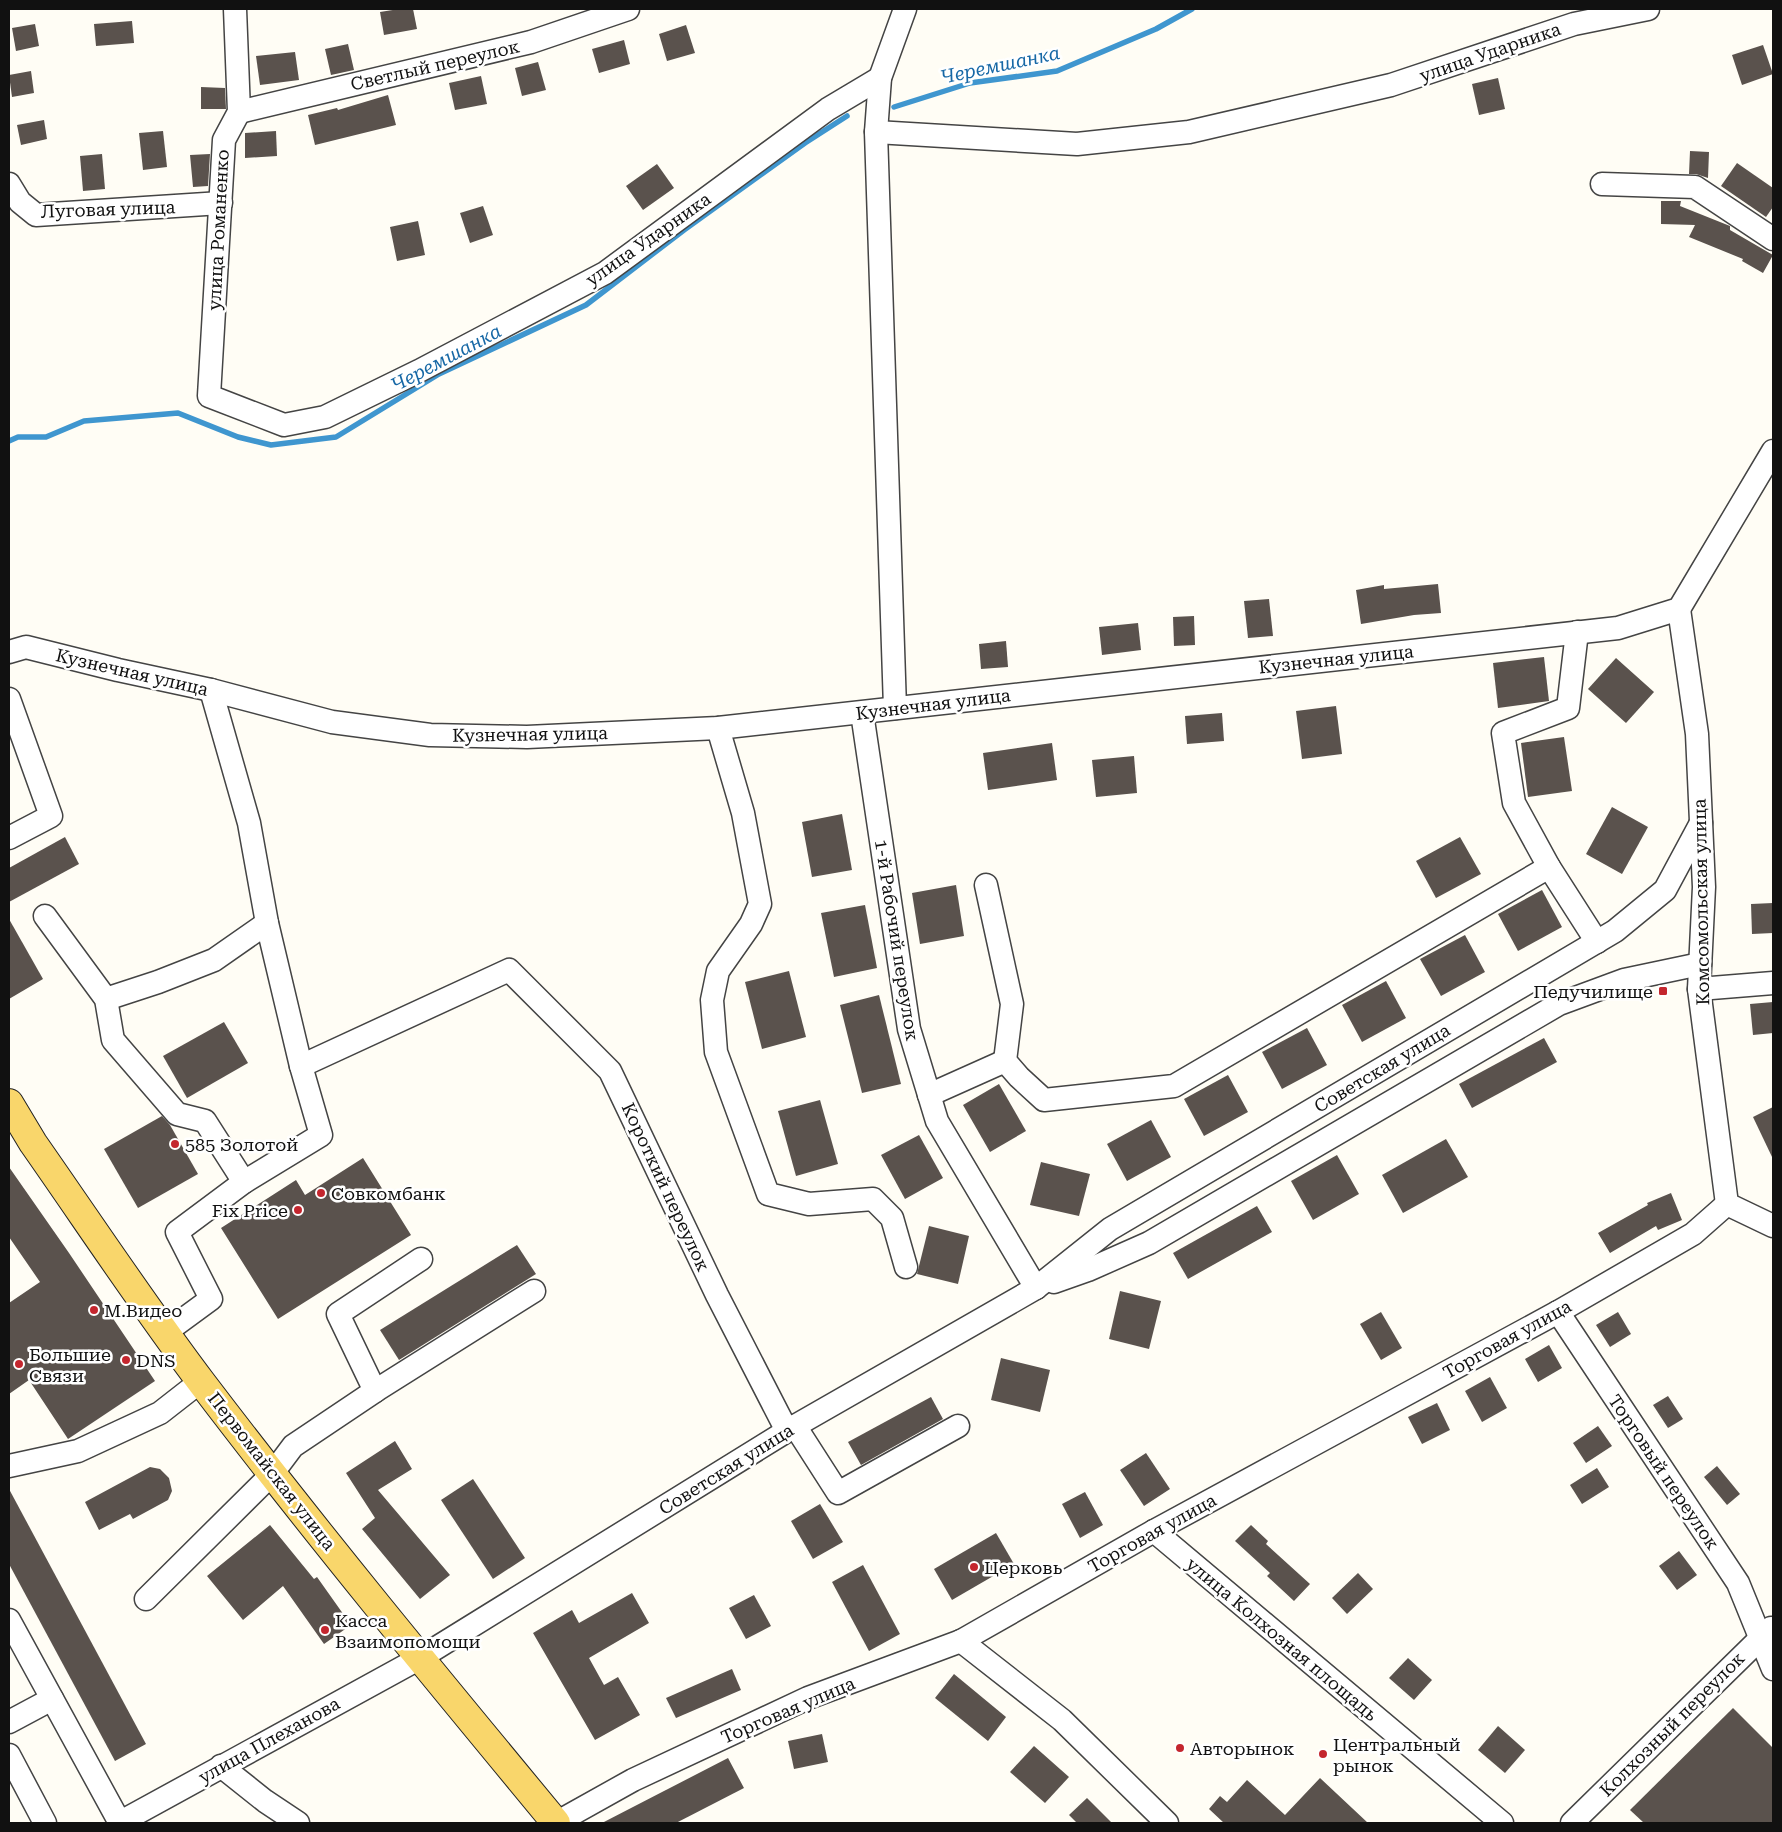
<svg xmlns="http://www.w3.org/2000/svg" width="1782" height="1832" font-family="'Roboto Serif',serif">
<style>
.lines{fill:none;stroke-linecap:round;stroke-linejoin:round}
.stream{stroke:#3f96cf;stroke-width:5.5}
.building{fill:#5a524d}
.minor-casing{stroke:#444;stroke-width:25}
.major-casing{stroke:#222;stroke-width:30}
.minor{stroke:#fff;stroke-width:22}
.major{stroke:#f9d66b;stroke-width:28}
.poi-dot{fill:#c4262e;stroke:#fff;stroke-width:2}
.labels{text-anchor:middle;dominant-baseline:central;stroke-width:5;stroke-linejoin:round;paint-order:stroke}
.street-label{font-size:18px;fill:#111;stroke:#fff}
.poi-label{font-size:18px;fill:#111;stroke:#fff;text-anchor:start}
.water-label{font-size:19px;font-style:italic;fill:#1768a6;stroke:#fff}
</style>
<rect width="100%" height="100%" fill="#fffdf5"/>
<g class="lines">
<g class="stream">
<polyline points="894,107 970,83 1057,71 1156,29 1192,9"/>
<polyline points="9,441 18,437 46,437 84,421 178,413 238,437 271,445 336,437 439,374 586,305 684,230 805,143 847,116"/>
</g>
</g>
<g class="building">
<polygon points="399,9 413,9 417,29 384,35 380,12"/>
<polygon points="132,21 134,43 96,46 94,24"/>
<polygon points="35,24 39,46 16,51 12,28"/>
<polygon points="686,25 695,53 667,61 659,34"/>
<polygon points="624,40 630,64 599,73 592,49"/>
<polygon points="348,44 354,70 331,75 325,49"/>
<polygon points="1763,45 1773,74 1742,85 1732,55"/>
<polygon points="295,52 299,80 260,85 256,56"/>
<polygon points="538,62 546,90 522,96 515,68"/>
<polygon points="31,71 34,93 12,97 9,75"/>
<polygon points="481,76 487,104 455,110 449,83"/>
<polygon points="1498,78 1505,109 1479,115 1472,84"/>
<polygon points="201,87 225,88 226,109 201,109"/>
<polygon points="388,95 396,125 315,145 308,115 337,108 338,110"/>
<polygon points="44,120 47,139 21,145 17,125"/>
<polygon points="163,131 167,167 143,170 139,133"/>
<polygon points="276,131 277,156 245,158 245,133"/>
<polygon points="1690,151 1709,152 1708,178 1696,174 1689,174"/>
<polygon points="102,154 105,189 83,191 80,156"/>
<polygon points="210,154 208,186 193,187 190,155"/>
<polygon points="1737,163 1773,188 1773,207 1766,217 1721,186"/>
<polygon points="657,164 674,188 643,210 626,186"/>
<polygon points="1661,201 1681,201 1680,206 1730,226 1730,230 1773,255 1763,273 1742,261 1743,259 1689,237 1695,225 1661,224"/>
<polygon points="483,206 493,235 470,243 460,213"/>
<polygon points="418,221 425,255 397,261 390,227"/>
<polygon points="1438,584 1441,613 1414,615 1361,624 1356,590 1384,585 1384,589"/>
<polygon points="1269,599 1273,636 1248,638 1244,601"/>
<polygon points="1194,616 1195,645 1174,646 1173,617"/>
<polygon points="1138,623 1141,650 1102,655 1099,627"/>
<polygon points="1006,641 1008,667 981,669 979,644"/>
<polygon points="1544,657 1549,701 1498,708 1493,663"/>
<polygon points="1616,658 1654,692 1626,723 1588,689"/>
<polygon points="1336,706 1342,754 1302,759 1296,711"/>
<polygon points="1222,713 1224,741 1187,744 1185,716"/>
<polygon points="1564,737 1572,791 1528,797 1521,743"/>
<polygon points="1052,743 1057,780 988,790 983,753"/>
<polygon points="1134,756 1137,793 1096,797 1092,760"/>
<polygon points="1612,807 1648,827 1622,874 1586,854"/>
<polygon points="842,814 852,870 812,877 802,822"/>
<polygon points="65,837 79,864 9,902 9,868"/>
<polygon points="1460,837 1481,874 1436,898 1416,861"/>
<polygon points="956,885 964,936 920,944 912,893"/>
<polygon points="1542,890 1562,927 1518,951 1498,914"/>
<polygon points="1773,903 1773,933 1752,934 1751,904"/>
<polygon points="865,905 877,968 834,977 821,913"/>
<polygon points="9,919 43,979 9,999"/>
<polygon points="1465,935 1485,972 1441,996 1420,959"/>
<polygon points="789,971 806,1037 762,1049 745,982"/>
<polygon points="1386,981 1406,1018 1362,1042 1342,1005"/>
<polygon points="879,995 901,1084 862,1093 840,1005"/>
<polygon points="1773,1002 1773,1033 1753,1035 1750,1004"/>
<polygon points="224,1022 248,1063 187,1098 163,1056"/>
<polygon points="1307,1028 1327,1065 1282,1089 1262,1052"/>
<polygon points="1544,1038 1557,1062 1472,1108 1459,1084"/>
<polygon points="1228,1075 1248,1112 1204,1136 1184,1099"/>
<polygon points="999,1084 1026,1131 990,1152 963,1105"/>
<polygon points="820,1100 838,1164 796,1176 778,1111"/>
<polygon points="1773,1107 1773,1159 1753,1117"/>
<polygon points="162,1116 170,1125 198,1174 138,1208 104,1149"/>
<polygon points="1151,1120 1171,1157 1127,1181 1107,1144"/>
<polygon points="919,1135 943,1178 905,1199 881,1155"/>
<polygon points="1446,1139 1468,1177 1403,1213 1382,1175"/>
<polygon points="1337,1155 1359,1194 1313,1220 1291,1181"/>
<polygon points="363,1158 411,1235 278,1319 221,1228 296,1180 305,1195"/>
<polygon points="1041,1162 1090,1174 1079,1216 1030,1205"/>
<polygon points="9,1167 69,1253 155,1381 68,1439 29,1380 9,1394 9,1303 40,1282 9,1237"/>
<polygon points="1671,1193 1682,1220 1658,1230 1656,1226 1610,1253 1598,1233 1648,1205 1647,1203"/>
<polygon points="1257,1206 1272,1232 1188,1279 1173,1253"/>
<polygon points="929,1226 969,1236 958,1284 917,1274"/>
<polygon points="517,1245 536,1274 399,1360 380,1330"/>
<polygon points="1120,1291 1161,1301 1149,1349 1109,1339"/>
<polygon points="1381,1312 1402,1348 1381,1360 1360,1324"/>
<polygon points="1618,1312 1631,1334 1610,1347 1596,1325"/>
<polygon points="1549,1345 1562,1368 1538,1382 1525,1359"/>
<polygon points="1001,1358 1050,1370 1040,1412 991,1400"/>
<polygon points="1490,1377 1507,1408 1482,1422 1465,1391"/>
<polygon points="1668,1396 1683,1419 1668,1428 1653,1405"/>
<polygon points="931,1397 943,1419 861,1465 848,1442"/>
<polygon points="1437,1403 1450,1430 1422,1444 1408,1417"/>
<polygon points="1598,1426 1612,1446 1586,1463 1573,1443"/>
<polygon points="395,1441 412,1469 378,1490 450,1575 420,1599 362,1529 375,1518 346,1473"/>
<polygon points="1146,1453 1170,1489 1144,1506 1120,1470"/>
<polygon points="1717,1466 1740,1494 1727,1505 1704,1477"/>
<polygon points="150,1467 160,1469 169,1478 172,1491 168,1500 133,1519 130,1514 99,1530 85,1502"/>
<polygon points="1597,1468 1609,1487 1582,1504 1570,1485"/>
<polygon points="473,1479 525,1558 493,1579 441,1500"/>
<polygon points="9,1489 146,1744 115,1761 9,1564"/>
<polygon points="1085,1492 1103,1525 1080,1538 1062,1504"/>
<polygon points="820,1504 843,1542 813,1559 791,1521"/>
<polygon points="270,1525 314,1579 317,1577 351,1625 324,1644 283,1586 243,1620 207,1576"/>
<polygon points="1251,1525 1268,1541 1266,1544 1310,1584 1294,1601 1267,1576 1270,1573 1235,1541"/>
<polygon points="996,1533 1014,1564 952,1600 934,1569"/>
<polygon points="1679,1551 1697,1575 1677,1590 1659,1566"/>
<polygon points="863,1565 900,1634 869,1651 832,1582"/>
<polygon points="1358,1573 1373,1589 1347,1614 1332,1598"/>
<polygon points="632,1593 649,1623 589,1658 604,1685 618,1677 640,1715 595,1740 533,1633 572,1610 579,1623"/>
<polygon points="754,1595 771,1626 746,1639 729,1608"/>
<polygon points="1408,1658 1432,1680 1414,1700 1389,1678"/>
<polygon points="732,1669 741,1690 676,1718 666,1698"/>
<polygon points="954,1674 1006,1717 988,1741 935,1698"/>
<polygon points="1733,1708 1773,1748 1773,1823 1644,1823 1630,1810"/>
<polygon points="1498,1726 1525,1750 1505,1773 1478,1750"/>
<polygon points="822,1734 828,1762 794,1769 788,1741"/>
<polygon points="1034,1746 1069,1777 1045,1803 1010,1772"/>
<polygon points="728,1758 744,1788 676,1823 602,1823"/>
<polygon points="1320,1778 1368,1823 1224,1823 1209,1809 1220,1796 1227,1802 1247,1780 1285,1815"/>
<polygon points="1087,1798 1112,1823 1077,1823 1069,1815"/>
</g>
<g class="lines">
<defs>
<g id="minor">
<polyline points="235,9 239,112 224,140 209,396 284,425 325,417 419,371 605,273 828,109 880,78"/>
<polyline points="239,112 531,42 628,9"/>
<polyline points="876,132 1077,144 1189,132 1391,85 1574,24 1648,9"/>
<polyline points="9,184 20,202 36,215 221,203"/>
<polyline points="1602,184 1695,187 1773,239"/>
<polyline points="1679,609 1697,734 1704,887 1699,989 1727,1204 1773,1226"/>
<polyline points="1577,632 1568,708 1503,733 1514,803 1549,867 1597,942"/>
<polyline points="9,652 26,647 118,670 211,690 332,722 430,735 527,737 718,728 1618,628 1679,609 1773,451"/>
<polyline points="9,699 51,816 9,838"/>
<polyline points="895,708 876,132 880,78 905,9"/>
<polyline points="862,713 909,1029 937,1121 1036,1288"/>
<polyline points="718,728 743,813 760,904 751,924 718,971 712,1000 716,1052 768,1194 809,1204 873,1199 892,1218 906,1267"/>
<polyline points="986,885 1012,1004 1005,1061"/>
<polyline points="45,916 106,999 113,1040 177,1114 205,1121 244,1182"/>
<polyline points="1699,989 1773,983"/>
<polyline points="106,999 158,982 214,960 267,923"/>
<polyline points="301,1066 509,970 610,1071 717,1295 787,1431"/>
<polyline points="929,1095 1005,1061 1019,1077 1044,1100 1174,1086 1549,867"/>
<polyline points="1054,1282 1088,1270 1149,1243 1559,1004 1624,980 1700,964"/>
<polyline points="1558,1312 1738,1583 1773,1669"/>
<polyline points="166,1332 211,1299 177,1232 244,1182 321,1135 301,1066 267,923 249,823 211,690"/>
<polyline points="375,1391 338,1314 421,1259"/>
<polyline points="795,1426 838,1493 958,1426"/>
<polyline points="9,1466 78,1451 160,1413 201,1381"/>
<polyline points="1154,1531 1502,1823"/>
<polyline points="146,1599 272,1474 293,1446 375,1391 534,1291"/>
<polyline points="9,1620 120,1823"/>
<polyline points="961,1641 1062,1720 1167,1823"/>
<polyline points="9,1722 52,1699"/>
<polyline points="9,1755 45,1823"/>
<polyline points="221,1766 265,1801 298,1823"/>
<polyline points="119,1823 420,1658 795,1426 1036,1288 1110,1229 1615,931 1665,890 1701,823"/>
<polyline points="556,1823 633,1780 808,1698 961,1641 1154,1531 1558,1312 1693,1234 1727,1204"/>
<polyline points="1572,1823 1771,1628"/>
</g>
<path id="major" d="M9 1103 33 1143C89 1223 143 1305 202 1383 316 1533 436 1678 556 1823"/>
</defs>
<use href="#minor" class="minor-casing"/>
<use href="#major" class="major-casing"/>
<use href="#minor" class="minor"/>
<use href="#major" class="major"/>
</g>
<g class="poi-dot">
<rect x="1658" y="986" width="10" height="10" rx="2.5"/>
<circle cx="175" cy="1144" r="5"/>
<circle cx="321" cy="1193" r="5"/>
<circle cx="298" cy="1210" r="5"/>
<circle cx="94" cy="1310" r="5"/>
<circle cx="126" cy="1360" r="5"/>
<circle cx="19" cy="1364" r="5"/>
<circle cx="974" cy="1567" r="5"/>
<circle cx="325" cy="1630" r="5"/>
<circle cx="1180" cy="1748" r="5"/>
<circle cx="1323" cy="1754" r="5"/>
</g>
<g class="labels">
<g class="street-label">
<text transform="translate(1490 52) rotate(-19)">улица Ударника</text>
<text transform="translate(435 65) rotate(-13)">Светлый переулок</text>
<text transform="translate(108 209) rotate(-2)">Луговая улица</text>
<text transform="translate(218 230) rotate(-87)">улица Романенко</text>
<text transform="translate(648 239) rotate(-35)">улица Ударника</text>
<text transform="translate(1336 659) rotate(-6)">Кузнечная улица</text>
<text transform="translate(132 672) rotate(13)">Кузнечная улица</text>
<text transform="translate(933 704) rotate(-7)">Кузнечная улица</text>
<text transform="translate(530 734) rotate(-1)">Кузнечная улица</text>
<text transform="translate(1701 902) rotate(-91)">Комсомольская улица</text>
<text transform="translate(897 940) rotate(81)">1-й Рабочий переулок</text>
<text transform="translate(1382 1068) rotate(-31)">Советская улица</text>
<text transform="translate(666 1187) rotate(65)">Короткий переулок</text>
<text transform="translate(1507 1339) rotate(-29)">Торговая улица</text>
<text transform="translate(726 1469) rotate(-32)">Советская улица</text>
<text transform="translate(272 1471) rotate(52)">Первомайская улица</text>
<text transform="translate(1664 1472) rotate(56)">Торговый переулок</text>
<text transform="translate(1152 1533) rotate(-29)">Торговая улица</text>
<text transform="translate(1282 1639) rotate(40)">улица Колхозная площадь</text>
<text transform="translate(788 1710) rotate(-23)">Торговая улица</text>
<text transform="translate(1672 1724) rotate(-45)">Колхозный переулок</text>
<text transform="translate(269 1740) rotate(-29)">улица Плеханова</text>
</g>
<g class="poi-label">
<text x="1653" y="991" text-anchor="end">Педучилище</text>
<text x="185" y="1144">585 Золотой</text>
<text x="331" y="1193">Совкомбанк</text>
<text x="288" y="1210" text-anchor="end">Fix Price</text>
<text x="104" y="1310">М.Видео</text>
<text x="29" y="1354">Большие<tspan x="29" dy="21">Связи</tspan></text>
<text x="136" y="1360">DNS</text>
<text x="984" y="1567">Церковь</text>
<text x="335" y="1620">Касса<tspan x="335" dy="21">Взаимопомощи</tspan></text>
<text x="1333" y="1744">Центральный<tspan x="1333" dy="21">рынок</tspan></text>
<text x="1190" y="1748">Авторынок</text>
</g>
<g class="water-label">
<text transform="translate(1000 65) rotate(-12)">Черемшанка</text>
<text transform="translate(446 358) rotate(-28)">Черемшанка</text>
</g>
</g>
<rect width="1782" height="1832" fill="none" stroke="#111111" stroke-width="20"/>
</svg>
